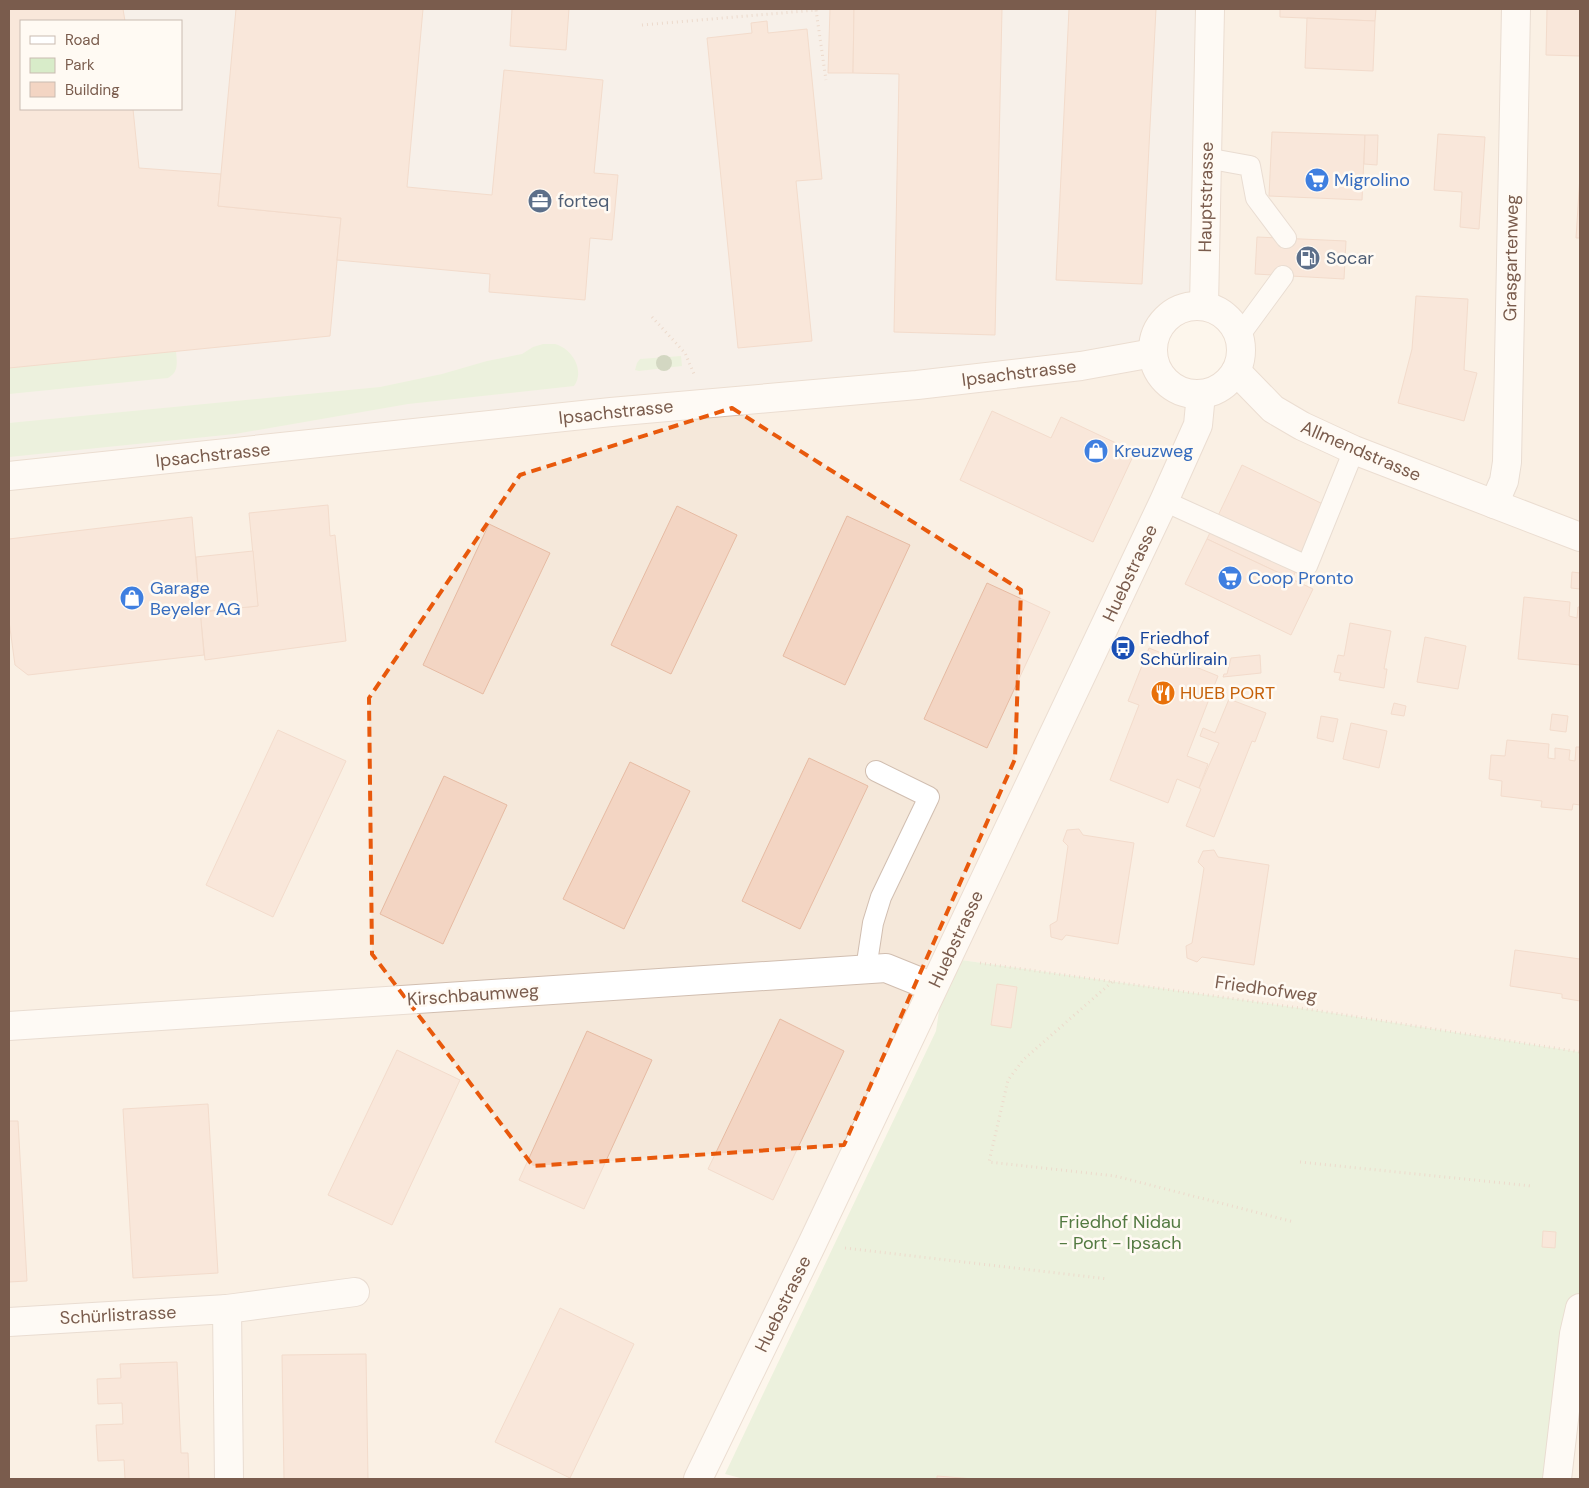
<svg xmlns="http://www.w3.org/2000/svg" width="1589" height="1488" font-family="'DM Sans',sans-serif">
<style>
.residential{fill:#f5e8da}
.industrial{fill:#efe9e4;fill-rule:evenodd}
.green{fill:#d8ecc9}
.building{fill:#f3d5c3;stroke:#e6bba3}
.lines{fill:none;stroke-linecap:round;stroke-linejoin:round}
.lane-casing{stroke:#d1beb0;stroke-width:22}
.street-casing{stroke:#d1beb0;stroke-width:30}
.secondary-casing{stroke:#d6c0b0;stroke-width:30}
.path{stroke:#d9b8a5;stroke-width:3;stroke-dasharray:1 4;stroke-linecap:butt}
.lane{stroke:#fff;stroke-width:20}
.street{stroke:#fff;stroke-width:28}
.secondary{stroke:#fff;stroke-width:28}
.tree{fill:#a0b28e}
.marked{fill:none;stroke:#e8590c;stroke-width:4;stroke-dasharray:10 6;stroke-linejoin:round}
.labels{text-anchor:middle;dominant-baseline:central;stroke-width:5;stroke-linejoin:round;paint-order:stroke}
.shop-label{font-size:18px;fill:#366cbe;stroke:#fffaf3;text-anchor:start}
.street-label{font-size:18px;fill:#7a5c4d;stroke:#fffaf3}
.service-label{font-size:18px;fill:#4e5e75;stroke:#fffaf3;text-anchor:start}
.transit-label{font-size:18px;fill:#164399;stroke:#fffaf3;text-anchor:start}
.food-label{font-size:18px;fill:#c56008;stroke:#fffaf3;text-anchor:start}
.park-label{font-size:18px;fill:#537a41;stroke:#fffaf3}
</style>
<rect width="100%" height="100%" fill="#fdf6ec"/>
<g class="residential">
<polygon points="1210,9 1580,9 1580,1052 1314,1010 947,958 698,1479 9,1479 9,476 1153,353 1157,367 1164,378 1175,388 1188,393 1201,394 1215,390 1227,383 1236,371 1240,360 1241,348 1239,336 1234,325 1226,316 1216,310"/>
<polygon points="1580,1308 1580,1479 1557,1479"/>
</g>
<path class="industrial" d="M9 9H1210L1191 306 1179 310 1167 317 1159 328 1154 340 1153 353 9 476ZM21 21H181V109H21Z"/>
<g class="green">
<path d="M543 344C547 344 551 344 555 344 573 349 585 371 574 386L408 404 235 434 9 457V423L380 387 442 374 487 361 522 354 533 347Z"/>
<path d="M176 351C177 363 179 372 168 378L9 394V368Z"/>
<polygon points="681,356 682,366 639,371 635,370 637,363 640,359"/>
<polygon points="947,958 1314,1010 1580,1052 1580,1308 1557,1479 744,1479 725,1474 936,1031"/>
</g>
<g class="building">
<polygon points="9,9 123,9 125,21 21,21 21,109 133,109 139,168 221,174 218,206 341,218 330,336 9,368"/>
<polygon points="236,9 423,9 407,187 492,195 504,70 603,80 594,173 618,175 612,240 590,238 585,300 489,292 490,274 337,260 341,218 218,206"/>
<polygon points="512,9 569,9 566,50 510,46"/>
<polygon points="830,9 854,9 853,73 828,73"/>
<polygon points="854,9 1002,9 995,335 894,332 899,74 853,73"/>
<polygon points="1069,9 1156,9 1142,284 1056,280"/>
<polygon points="1280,9 1376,9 1375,21 1280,17"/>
<polygon points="1547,9 1580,9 1580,56 1546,55"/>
<polygon points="1307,18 1375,21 1373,71 1305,68"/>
<polygon points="767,21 768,33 807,29 822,179 796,181 812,341 738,348 707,38 752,33 751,23"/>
<polygon points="1272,132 1365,135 1362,200 1269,196"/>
<polygon points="1438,134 1485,137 1479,229 1460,227 1462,192 1434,190"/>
<polygon points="1365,135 1378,135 1377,165 1364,164"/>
<polygon points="1580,176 1580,238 1576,238"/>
<polygon points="1257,237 1346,241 1344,279 1255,274"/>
<polygon points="1416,296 1468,299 1464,370 1477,373 1464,421 1398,403 1412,349"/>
<polygon points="992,411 1051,438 1061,417 1135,452 1093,542 960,480"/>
<polygon points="1242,465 1327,506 1292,579 1207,539"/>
<polygon points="328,505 330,536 335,535 346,641 205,660 200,612 258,606 249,513"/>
<polygon points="677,506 737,535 671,674 611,645"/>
<polygon points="847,516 910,545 845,685 783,656"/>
<polygon points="192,517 204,655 28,675 15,665 9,621 9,539"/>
<polygon points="489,524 550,553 483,694 423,665"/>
<polygon points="1207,539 1313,589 1291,635 1185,584"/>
<polygon points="253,551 258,606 200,612 196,557"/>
<polygon points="1572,572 1580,573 1580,589 1571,588"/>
<polygon points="987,583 1050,612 987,748 924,719"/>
<polygon points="1524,597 1570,602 1569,616 1577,618 1578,607 1580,607 1580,665 1518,659"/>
<polygon points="1350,623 1391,631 1384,669 1387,669 1384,688 1339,680 1341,673 1334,672 1338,655 1344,656"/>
<polygon points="1425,637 1466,646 1458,689 1417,682"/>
<polygon points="1149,648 1218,676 1187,756 1208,764 1199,788 1177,779 1168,803 1110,780 1139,705 1128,701"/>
<polygon points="1260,655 1261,673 1223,677 1224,674 1227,674 1231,658"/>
<polygon points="1229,699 1266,713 1255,742 1252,741 1214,837 1186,826 1201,789 1199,788 1219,743 1200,736 1203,728 1215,733"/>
<polygon points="1394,703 1406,706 1404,716 1391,714"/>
<polygon points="1552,714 1568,716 1566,732 1550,730"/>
<polygon points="1321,716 1338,719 1333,742 1317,738"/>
<polygon points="1351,723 1387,731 1379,768 1343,759"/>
<polygon points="278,730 346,761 273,917 206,885"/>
<polygon points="1507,740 1549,744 1548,758 1555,759 1555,748 1570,750 1569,760 1575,761 1576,747 1580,747 1580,805 1573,804 1572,810 1541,807 1542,801 1501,796 1502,781 1489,779 1491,755 1505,756"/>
<polygon points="809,758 868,786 800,929 742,901"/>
<polygon points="630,762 690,791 624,929 563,899"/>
<polygon points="444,776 507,805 443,944 380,914"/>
<polygon points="1079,829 1083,835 1134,843 1118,944 1066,935 1062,940 1051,937 1050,925 1057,921 1068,846 1063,841 1067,830"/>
<polygon points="1214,850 1218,857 1269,865 1254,965 1202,957 1197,962 1187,958 1186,946 1192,943 1204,868 1198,862 1203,851"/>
<polygon points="1515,950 1580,959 1580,1001 1562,998 1562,994 1510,986"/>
<polygon points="997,984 1017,987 1011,1028 991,1025"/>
<polygon points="780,1019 844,1051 773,1200 708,1169"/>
<polygon points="587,1031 652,1060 584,1209 519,1180"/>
<polygon points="397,1050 460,1080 392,1225 328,1195"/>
<polygon points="208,1104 218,1273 133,1278 123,1109"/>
<polygon points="9,1121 18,1121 27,1281 9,1282"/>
<polygon points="1543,1231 1556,1232 1555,1248 1542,1247"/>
<polygon points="560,1308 634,1344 570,1478 495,1442"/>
<polygon points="366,1354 368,1479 284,1479 282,1355"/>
<polygon points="177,1362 181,1453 188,1453 189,1479 125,1479 124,1460 98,1461 96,1425 123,1424 122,1403 98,1404 97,1379 121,1378 120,1364"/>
<polygon points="937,1476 974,1479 937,1479"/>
</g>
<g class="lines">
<defs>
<g id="lane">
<polyline points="1206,158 1250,166 1256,198 1286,238"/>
<polyline points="1239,336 1283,276"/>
<polyline points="1164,501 1307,566 1354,450"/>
<polyline points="866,969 873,923 881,897 929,797 876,771"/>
</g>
<g id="street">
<polyline points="1494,504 1504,481 1507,462 1516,9"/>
<polyline points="9,1026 886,968 933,987"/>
<polyline points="227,1309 355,1292"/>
<polyline points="9,1322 227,1309 229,1479"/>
<polyline points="1557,1479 1574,1334 1580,1308"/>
</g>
<g id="secondary">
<polyline points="1204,306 1210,9"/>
<circle cx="1197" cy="350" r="44"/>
<polyline points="1236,371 1273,409 1302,426 1354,450 1580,537"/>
<polyline points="9,476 611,412 917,385 1081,366 1153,353"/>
<polyline points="698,1479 812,1244 1164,501 1198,425 1201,394"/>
</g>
</defs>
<use href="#lane" class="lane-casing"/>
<use href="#street" class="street-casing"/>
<use href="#secondary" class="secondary-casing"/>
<g class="path">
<polyline points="642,25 816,10 826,80"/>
<polyline points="652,317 685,353 694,374"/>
<polyline points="980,963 1314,1010 1580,1052"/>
<polyline points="1112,982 1023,1060 1008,1080 989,1162 1115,1176 1294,1222"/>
<polyline points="1300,1162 1532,1186"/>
<polyline points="845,1248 1108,1279"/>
</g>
<use href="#lane" class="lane"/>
<use href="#street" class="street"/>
<use href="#secondary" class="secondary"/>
</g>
<circle class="tree" cx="664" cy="363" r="8"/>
<path d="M0 0H1589V1488H0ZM732 408 1021 590 1015 759 844 1145 533 1166 372 954 369 698 520 475Z" fill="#fdf6ec" fill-opacity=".55" fill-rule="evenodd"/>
<path class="marked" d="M732 408 1021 590 1015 759 844 1145 533 1166 372 954 369 698 520 475Z"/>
<defs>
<symbol id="supermarket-disc" viewBox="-11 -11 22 22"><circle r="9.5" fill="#3f7fe0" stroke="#fffaf3"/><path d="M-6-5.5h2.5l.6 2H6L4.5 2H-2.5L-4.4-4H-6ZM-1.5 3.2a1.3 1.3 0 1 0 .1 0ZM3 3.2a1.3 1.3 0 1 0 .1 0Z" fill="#fff"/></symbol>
<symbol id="office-disc" viewBox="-11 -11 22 22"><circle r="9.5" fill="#5c6f8a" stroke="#fffaf3"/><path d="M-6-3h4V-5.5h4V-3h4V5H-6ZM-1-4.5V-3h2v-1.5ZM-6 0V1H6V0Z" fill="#fff"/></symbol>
<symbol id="fuel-disc" viewBox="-11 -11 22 22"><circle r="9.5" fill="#5c6f8a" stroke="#fffaf3"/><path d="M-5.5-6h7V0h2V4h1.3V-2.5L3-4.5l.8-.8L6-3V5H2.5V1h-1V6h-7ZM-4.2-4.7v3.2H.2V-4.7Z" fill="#fff"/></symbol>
<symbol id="shop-disc" viewBox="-11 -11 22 22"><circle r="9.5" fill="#3f7fe0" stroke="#fffaf3"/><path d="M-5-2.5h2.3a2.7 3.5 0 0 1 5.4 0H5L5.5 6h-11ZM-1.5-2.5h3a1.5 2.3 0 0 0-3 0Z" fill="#fff"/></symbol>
<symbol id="bus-disc" viewBox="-11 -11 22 22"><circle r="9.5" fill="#1a4fb4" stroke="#fffaf3"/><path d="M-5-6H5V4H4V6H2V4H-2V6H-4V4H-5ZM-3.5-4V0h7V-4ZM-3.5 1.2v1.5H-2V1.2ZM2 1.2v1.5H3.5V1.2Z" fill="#fff"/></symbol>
<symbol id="restaurant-disc" viewBox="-11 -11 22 22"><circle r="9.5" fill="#e8710a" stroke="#fffaf3"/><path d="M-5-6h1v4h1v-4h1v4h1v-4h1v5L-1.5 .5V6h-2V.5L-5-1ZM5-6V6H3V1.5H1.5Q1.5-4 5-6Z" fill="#fff"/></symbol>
</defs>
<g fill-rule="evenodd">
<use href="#supermarket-disc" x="1303" y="166" width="28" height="28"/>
<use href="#office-disc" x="526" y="187" width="28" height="28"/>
<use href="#fuel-disc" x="1294" y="244" width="28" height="28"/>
<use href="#shop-disc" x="1082" y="437" width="28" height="28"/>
<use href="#supermarket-disc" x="1216" y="564" width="28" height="28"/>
<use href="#shop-disc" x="118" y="584" width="28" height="28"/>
<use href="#bus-disc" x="1109" y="634" width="28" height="28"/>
<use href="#restaurant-disc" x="1149" y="679" width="28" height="28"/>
</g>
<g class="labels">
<g class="shop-label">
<text x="1334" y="180">Migrolino</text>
<text x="1114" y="451">Kreuzweg</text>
<text x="1248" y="578">Coop Pronto</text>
<text x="150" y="588">Garage<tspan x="150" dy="21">Beyeler AG</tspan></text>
</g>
<g class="street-label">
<text transform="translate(1206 197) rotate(-89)">Hauptstrasse</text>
<text transform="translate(1511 258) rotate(-89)">Grasgartenweg</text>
<text transform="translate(1019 373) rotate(-7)">Ipsachstrasse</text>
<text transform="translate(616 412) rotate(-6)">Ipsachstrasse</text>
<text transform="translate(1361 451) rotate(23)">Allmendstrasse</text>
<text transform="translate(213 455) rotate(-6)">Ipsachstrasse</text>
<text transform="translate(1130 573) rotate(-65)">Huebstrasse</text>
<text transform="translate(956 939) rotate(-65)">Huebstrasse</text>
<text transform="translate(1266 989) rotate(8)">Friedhofweg</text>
<text transform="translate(473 995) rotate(-4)">Kirschbaumweg</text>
<text transform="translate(783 1304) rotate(-64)">Huebstrasse</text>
<text transform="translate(118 1315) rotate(-3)">Schürlistrasse</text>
</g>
<g class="service-label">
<text x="558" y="201">forteq</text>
<text x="1326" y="258">Socar</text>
</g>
<g class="transit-label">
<text x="1140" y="638">Friedhof<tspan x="1140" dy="21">Schürlirain</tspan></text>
</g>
<g class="food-label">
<text x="1180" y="693">HUEB PORT</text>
</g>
<g class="park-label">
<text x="1120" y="1222">Friedhof Nidau<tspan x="1120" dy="21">- Port - Ipsach</tspan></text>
</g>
</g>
<rect width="1589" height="1488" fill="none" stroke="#7a5c4d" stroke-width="20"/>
<rect x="20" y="20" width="162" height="90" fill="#fffaf3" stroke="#cabbb1"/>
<rect x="30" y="36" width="25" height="8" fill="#ffffff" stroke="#cabbb1"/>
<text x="65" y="45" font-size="15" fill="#7a5c4d">Road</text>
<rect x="30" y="58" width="25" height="15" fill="#d8ecc9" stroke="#cabbb1"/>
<text x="65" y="70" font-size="15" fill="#7a5c4d">Park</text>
<rect x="30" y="82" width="25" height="15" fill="#f3d5c3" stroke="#cabbb1"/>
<text x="65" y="95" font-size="15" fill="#7a5c4d">Building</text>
</svg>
